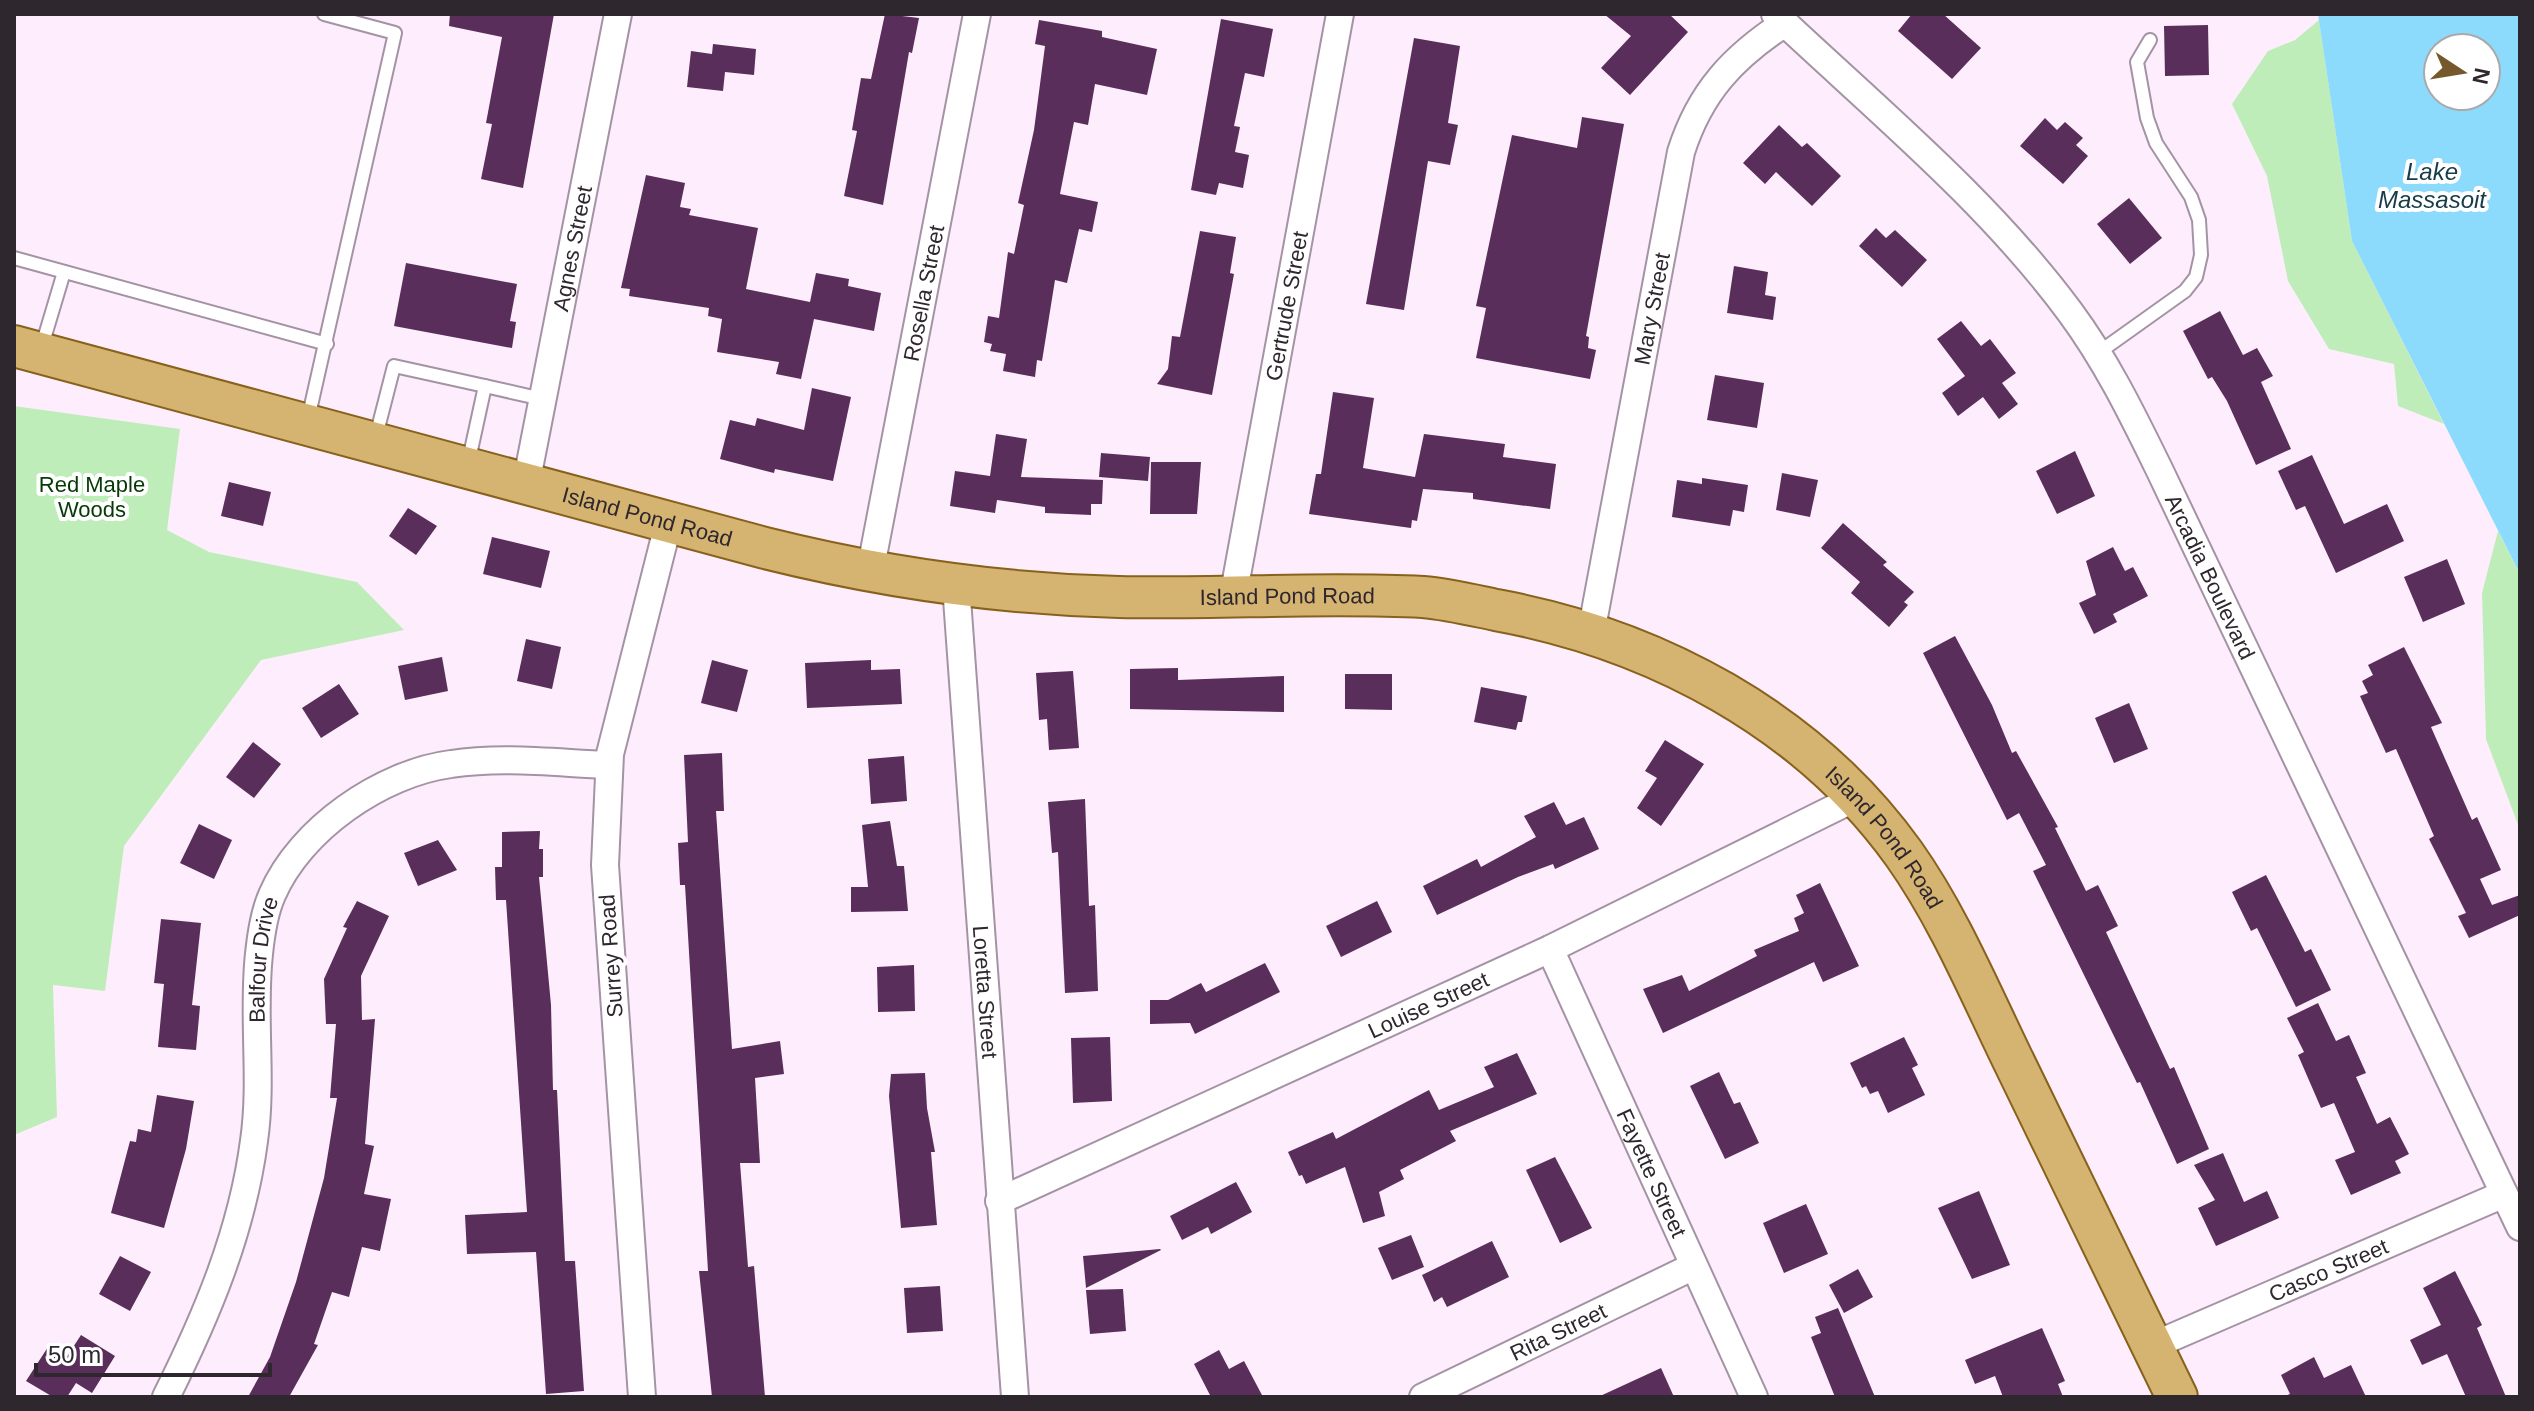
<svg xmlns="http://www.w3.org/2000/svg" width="2534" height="1411" font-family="Helvetica,sans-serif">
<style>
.green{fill:#beedba}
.water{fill:#8cdbfc;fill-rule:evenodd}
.building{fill:#592e5a}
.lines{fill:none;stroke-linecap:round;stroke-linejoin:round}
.lane-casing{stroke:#a493a4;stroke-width:16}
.street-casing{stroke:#a493a4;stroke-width:30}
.primary-casing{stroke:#88621c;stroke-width:44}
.lane{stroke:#fff;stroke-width:12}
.street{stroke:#fff;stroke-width:26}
.primary{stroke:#d5b371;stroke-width:40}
.labels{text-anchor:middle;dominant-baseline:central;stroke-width:8;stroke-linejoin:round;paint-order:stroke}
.street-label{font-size:22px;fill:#2e272e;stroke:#fff}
.park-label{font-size:22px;fill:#063a05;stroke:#fff}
.water-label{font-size:24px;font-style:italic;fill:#173b49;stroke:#fff}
</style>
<rect width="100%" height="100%" fill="#feeefd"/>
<g class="green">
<polygon points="2319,20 2352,241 2444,424 2398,406 2394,364 2329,349 2288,281 2267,176 2232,104 2268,51 2295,40"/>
<polygon points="14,406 180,429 167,530 209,552 357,582 404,630 261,660 124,846 105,991 53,985 57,1117 14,1135"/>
<polygon points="2498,531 2520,574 2520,830 2486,739 2482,593"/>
</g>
<path class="water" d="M2318 14H2520V574L2352 241ZM2438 48H2486V96H2438Z"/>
<g class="building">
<polygon points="450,14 554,14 523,188 481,179 492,124 486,123 502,37 449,26"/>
<polygon points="885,14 919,18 912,53 909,52 883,205 844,196 857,131 852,130 861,78 871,79"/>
<polygon points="1604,14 1669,14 1688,32 1630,95 1601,68 1631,36"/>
<polygon points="1912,14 1943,14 1981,48 1952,79 1898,31"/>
<polygon points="1221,19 1273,29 1264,77 1245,73 1234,126 1240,127 1235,152 1249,155 1243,188 1219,183 1216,195 1191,190"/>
<polygon points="1039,20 1102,31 1102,37 1157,49 1147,95 1095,84 1088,125 1074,122 1060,194 1098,202 1092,232 1079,229 1067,283 1055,280 1042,361 1037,360 1035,377 1003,371 1006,354 990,351 992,344 984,342 988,316 999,318 1008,252 1014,254 1024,205 1018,203 1034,130 1045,46 1035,44"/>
<polygon points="2208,25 2209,75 2165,76 2164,26"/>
<polygon points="1414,38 1460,46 1448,123 1458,125 1450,165 1428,161 1404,310 1366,304"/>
<polygon points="713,44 756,49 754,75 725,72 723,91 687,87 691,51 712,54"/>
<polygon points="1582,117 1624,124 1586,336 1589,337 1588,348 1596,350 1590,379 1476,358 1486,308 1476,306 1512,135 1577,148"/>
<polygon points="2045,118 2057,130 2065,122 2083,138 2076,145 2088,156 2063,184 2020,146"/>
<polygon points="1779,125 1802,147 1807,143 1841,176 1812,206 1776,172 1765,184 1743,163"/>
<polygon points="646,175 685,183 680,207 691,209 689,215 758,228 746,289 810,302 816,273 849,279 848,286 881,293 874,331 814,319 801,379 776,374 779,362 717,352 722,319 708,316 709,308 629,296 630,289 621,288"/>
<polygon points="2129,198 2162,238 2130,264 2097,224"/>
<polygon points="1876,228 1886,238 1895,230 1927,260 1902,287 1859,246"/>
<polygon points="1200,231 1236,237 1230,273 1234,274 1212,395 1157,384 1168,369 1172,336 1180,337"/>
<polygon points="406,263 517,284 510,321 516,322 512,348 394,326"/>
<polygon points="1734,266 1768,272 1765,295 1776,297 1773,320 1727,313"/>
<polygon points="2220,311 2243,355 2257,348 2273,376 2261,382 2291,449 2256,465 2227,401 2212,377 2208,379 2183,331"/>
<polygon points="1961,321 1981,346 1990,339 2016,373 2002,383 2018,404 1999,419 1983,397 1958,416 1942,393 1965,376 1937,339"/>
<polygon points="1715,375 1764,383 1757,428 1707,420"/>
<polygon points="812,388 851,397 833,481 775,469 774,473 720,459 730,420 755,426 757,418 804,430"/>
<polygon points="1333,392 1374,398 1363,468 1415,477 1424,434 1505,444 1503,457 1556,464 1550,509 1473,499 1473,493 1423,489 1417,521 1412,520 1411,528 1309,514 1316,474 1321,474"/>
<polygon points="996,434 1027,439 1021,477 1103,480 1102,504 1091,504 1091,515 1045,513 1045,507 997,500 995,513 950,506 955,471 990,476"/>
<polygon points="2075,451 2095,496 2057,514 2036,471"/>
<polygon points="1101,453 1150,457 1148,481 1099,477"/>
<polygon points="2312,455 2344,524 2387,504 2404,541 2336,573 2305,506 2296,510 2278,471"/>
<polygon points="1151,462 1201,462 1197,514 1150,514"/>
<polygon points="1782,473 1818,480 1810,517 1776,510"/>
<polygon points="1702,478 1748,485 1744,512 1733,510 1730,526 1672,517 1677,480 1702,484"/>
<polygon points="229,482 271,492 263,526 221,516"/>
<polygon points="408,508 437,526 416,555 389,536"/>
<polygon points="1843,523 1887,562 1883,565 1914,592 1904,602 1908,605 1889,627 1851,593 1860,582 1821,548"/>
<polygon points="492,537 550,551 541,588 483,574"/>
<polygon points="2113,547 2125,571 2133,567 2148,596 2113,614 2117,622 2094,634 2079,603 2096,595 2086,561"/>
<polygon points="2447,559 2465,604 2423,622 2404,577"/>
<polygon points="1955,636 1992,705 2012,753 2016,751 2058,827 2055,828 2086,891 2098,885 2118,926 2106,932 2170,1069 2174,1067 2209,1149 2177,1164 2140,1082 2137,1083 2033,871 2046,865 2019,813 2007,820 1923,653"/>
<polygon points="526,639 561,647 552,689 517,681"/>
<polygon points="2404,647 2442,723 2431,727 2472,820 2477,817 2501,870 2480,879 2492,905 2520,895 2520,915 2469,938 2458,916 2466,913 2429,839 2434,836 2396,749 2386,753 2360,696 2368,693 2362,681 2373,675 2368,665"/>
<polygon points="442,657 448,691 405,700 398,666"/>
<polygon points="712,660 748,670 737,712 701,703"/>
<polygon points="871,660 871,670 900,669 902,704 807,708 805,663"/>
<polygon points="1178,668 1178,680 1284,676 1284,712 1130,709 1130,669"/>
<polygon points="1073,671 1079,748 1049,750 1047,719 1039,720 1036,673"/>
<polygon points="1345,674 1392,674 1392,710 1345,709"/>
<polygon points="339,684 359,714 321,738 302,708"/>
<polygon points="1481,687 1527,696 1522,722 1518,722 1516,730 1474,722"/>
<polygon points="2129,703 2148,749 2114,763 2095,718"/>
<polygon points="1665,740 1704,764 1661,826 1637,808 1657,778 1645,771"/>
<polygon points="253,742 281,764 254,798 226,777"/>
<polygon points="722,753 724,811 716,811 732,1049 780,1041 784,1074 755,1078 760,1163 740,1163 748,1267 754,1266 765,1397 712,1397 699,1271 708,1271 685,885 680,885 678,843 688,842 684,755"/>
<polygon points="904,756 907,801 871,804 868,759"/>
<polygon points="1085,799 1089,906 1095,905 1098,991 1065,993 1058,852 1052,853 1048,802"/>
<polygon points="1554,802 1566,825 1584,817 1599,849 1555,869 1553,864 1518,877 1437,915 1423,886 1477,859 1481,867 1536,837 1524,816"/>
<polygon points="890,821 897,866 904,866 908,911 851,912 851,887 868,887 862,825"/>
<polygon points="199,824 232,840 214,879 180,863"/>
<polygon points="540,831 539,849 543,849 543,877 539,877 551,1005 553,1090 557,1090 565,1261 575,1261 584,1391 546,1394 536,1252 467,1254 465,1215 527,1212 506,900 496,900 495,867 502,867 502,832"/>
<polygon points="438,840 457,870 418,886 404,853"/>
<polygon points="2266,875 2305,952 2311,949 2331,990 2296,1007 2257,928 2251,931 2232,892"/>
<polygon points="1820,883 1859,966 1823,982 1814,962 1663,1033 1643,989 1682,975 1689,991 1757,956 1754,950 1799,931 1794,918 1804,913 1796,895"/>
<polygon points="357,901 389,916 361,976 362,1020 375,1019 365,1144 374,1146 364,1194 391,1199 380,1251 362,1247 349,1297 332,1292 314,1344 318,1345 289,1397 248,1397 270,1357 296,1282 324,1178 337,1098 330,1098 336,1024 326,1024 324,979 347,928 343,927"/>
<polygon points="1377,901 1392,932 1341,957 1326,926"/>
<polygon points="161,919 201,923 192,1005 200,1006 196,1050 158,1047 164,984 154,983"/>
<polygon points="1265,963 1280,992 1195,1034 1190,1023 1150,1024 1150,1000 1168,1000 1201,983 1206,992"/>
<polygon points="914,965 915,1011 878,1012 877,967"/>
<polygon points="2318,1003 2336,1041 2349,1035 2366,1073 2356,1077 2377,1124 2390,1117 2409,1154 2395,1161 2401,1173 2351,1195 2335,1160 2355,1152 2334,1103 2321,1108 2298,1055 2304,1052 2287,1018"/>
<polygon points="1110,1037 1112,1101 1073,1103 1071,1038"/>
<polygon points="1904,1037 1918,1065 1912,1068 1925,1095 1888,1113 1878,1091 1870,1094 1866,1086 1862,1088 1850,1063"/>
<polygon points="1517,1053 1537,1094 1450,1131 1456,1141 1400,1170 1404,1179 1379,1192 1385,1216 1363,1223 1345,1167 1306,1184 1302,1175 1299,1176 1288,1152 1333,1132 1336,1139 1429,1090 1439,1110 1494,1087 1484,1067"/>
<polygon points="1719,1072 1734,1104 1740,1102 1759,1143 1725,1159 1690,1086"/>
<polygon points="925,1073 927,1108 935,1152 931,1152 937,1225 901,1228 889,1096 891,1074"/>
<polygon points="157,1095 194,1101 186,1149 164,1228 111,1213 130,1141 136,1142 138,1129 151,1132"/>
<polygon points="2223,1153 2244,1202 2267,1191 2279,1218 2216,1246 2198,1208 2215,1200 2194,1165"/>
<polygon points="1555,1157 1592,1228 1560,1243 1526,1170"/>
<polygon points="1236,1182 1252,1212 1211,1234 1208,1227 1182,1240 1170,1216"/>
<polygon points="1979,1191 2010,1265 1972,1279 1938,1208"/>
<polygon points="1806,1204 1828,1254 1784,1273 1763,1223"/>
<polygon points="1411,1235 1424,1267 1392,1280 1378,1248"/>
<polygon points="1492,1241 1509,1277 1447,1307 1442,1297 1434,1302 1422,1275"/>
<polygon points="1160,1249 1161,1250 1086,1288 1083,1256"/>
<polygon points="120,1256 151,1272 130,1311 99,1294"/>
<polygon points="1858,1269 1873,1297 1844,1313 1829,1285"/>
<polygon points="2455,1271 2482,1325 2477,1328 2506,1397 2466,1397 2447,1354 2422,1365 2410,1340 2441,1325 2423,1288"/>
<polygon points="940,1286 943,1331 907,1333 904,1288"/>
<polygon points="1123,1289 1126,1331 1090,1334 1086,1290"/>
<polygon points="1838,1308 1875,1397 1835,1397 1811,1337 1821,1333 1815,1317"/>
<polygon points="2042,1328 2065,1381 2058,1384 2063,1397 2003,1397 1995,1376 1975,1384 1965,1360"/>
<polygon points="81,1335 115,1356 92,1393 76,1383 67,1397 53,1397 26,1381 48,1347 66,1358"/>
<polygon points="1219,1350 1229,1369 1244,1361 1263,1397 1211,1397 1194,1364"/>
<polygon points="2314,1357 2324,1378 2351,1365 2366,1397 2282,1397 2290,1394 2281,1375"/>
<polygon points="1661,1368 1674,1397 1598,1397"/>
</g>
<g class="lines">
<defs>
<g id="lane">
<polyline points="14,258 327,344"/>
<polyline points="41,349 64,272"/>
<polyline points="2098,353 2185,291 2196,277 2201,255 2199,220 2191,197 2156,143 2147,118 2137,62 2150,40"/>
<polyline points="485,386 542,399"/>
<polyline points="308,419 395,33 324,14"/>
<polyline points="375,440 394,366 485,386 468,464"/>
</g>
<g id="street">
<path id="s1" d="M1775 14C1876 109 1988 201 2070 312 2107 362 2133 416 2160 471L2520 1227"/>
<path id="s2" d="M526 484 618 14"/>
<path id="s3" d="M870 572 977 14"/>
<path id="s4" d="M956 585 1015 1397"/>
<path id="s5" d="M1233 597 1340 14"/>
<path id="s6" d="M1591 633 1681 152C1700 92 1733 57 1785 23"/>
<path id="s7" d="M1550 949 1754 1397"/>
<path id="s8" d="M999 1201 1550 949 1855 798"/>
<path id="s9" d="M2152 1346 2504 1194"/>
<path id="s10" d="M166 1397C207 1315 242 1232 254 1141 263 1079 252 1016 259 954 261 934 264 913 272 895 300 829 382 773 451 764 503 756 557 763 608 765"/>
<polyline points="642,1397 605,865 610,754 669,521"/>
<path id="s11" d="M1423 1397 1692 1267"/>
</g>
<g id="primary">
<path id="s12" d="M14 346 765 548C881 577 999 594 1119 597 1220 599 1322 592 1423 597 1447 599 1472 605 1496 610 1655 639 1808 720 1904 854 1948 916 1979 990 2012 1058 2067 1171 2122 1284 2177 1397"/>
</g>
</defs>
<use href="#lane" class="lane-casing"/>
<use href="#street" class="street-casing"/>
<use href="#primary" class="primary-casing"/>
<use href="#lane" class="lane"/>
<use href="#street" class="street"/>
<use href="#primary" class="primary"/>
</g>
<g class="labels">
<g class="street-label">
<text stroke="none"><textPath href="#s2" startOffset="240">Agnes Street</textPath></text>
<text stroke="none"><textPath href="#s3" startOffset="284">Rosella Street</textPath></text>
<text stroke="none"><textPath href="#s5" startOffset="296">Gertrude Street</textPath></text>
<text stroke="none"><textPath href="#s6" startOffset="330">Mary Street</textPath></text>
<text stroke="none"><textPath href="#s12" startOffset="656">Island Pond Road</textPath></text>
<text stroke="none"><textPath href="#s1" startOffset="720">Arcadia Boulevard</textPath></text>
<text stroke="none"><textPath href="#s12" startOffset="1304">Island Pond Road</textPath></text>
<text stroke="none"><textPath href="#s12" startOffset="1976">Island Pond Road</textPath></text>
<text transform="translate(611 956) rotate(-94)">Surrey Road</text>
<text stroke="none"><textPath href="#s10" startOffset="454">Balfour Drive</textPath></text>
<text stroke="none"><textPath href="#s4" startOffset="408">Loretta Street</textPath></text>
<text stroke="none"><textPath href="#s8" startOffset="472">Louise Street</textPath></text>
<text stroke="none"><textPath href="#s7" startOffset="246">Fayette Street</textPath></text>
<text stroke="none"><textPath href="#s9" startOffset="192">Casco Street</textPath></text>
<text stroke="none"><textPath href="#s11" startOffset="150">Rita Street</textPath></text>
</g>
<g class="park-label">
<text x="92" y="484">Red Maple<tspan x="92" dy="25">Woods</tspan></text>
</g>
<g class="water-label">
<text x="2432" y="171">Lake<tspan x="2432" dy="28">Massasoit</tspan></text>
</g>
</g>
<rect width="2534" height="1411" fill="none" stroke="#2e272e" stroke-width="32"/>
<g transform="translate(2462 72) rotate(102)"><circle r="38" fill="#ffffff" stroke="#aba9ab" stroke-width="2"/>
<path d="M0-6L14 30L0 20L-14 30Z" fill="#75592c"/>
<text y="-12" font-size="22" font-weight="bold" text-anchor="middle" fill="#2e272e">N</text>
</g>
<path d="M36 1363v12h234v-12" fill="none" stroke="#2e272e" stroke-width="4"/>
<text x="48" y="1363" font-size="24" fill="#2e272e" stroke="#ffffff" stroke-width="6" paint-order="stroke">50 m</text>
</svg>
